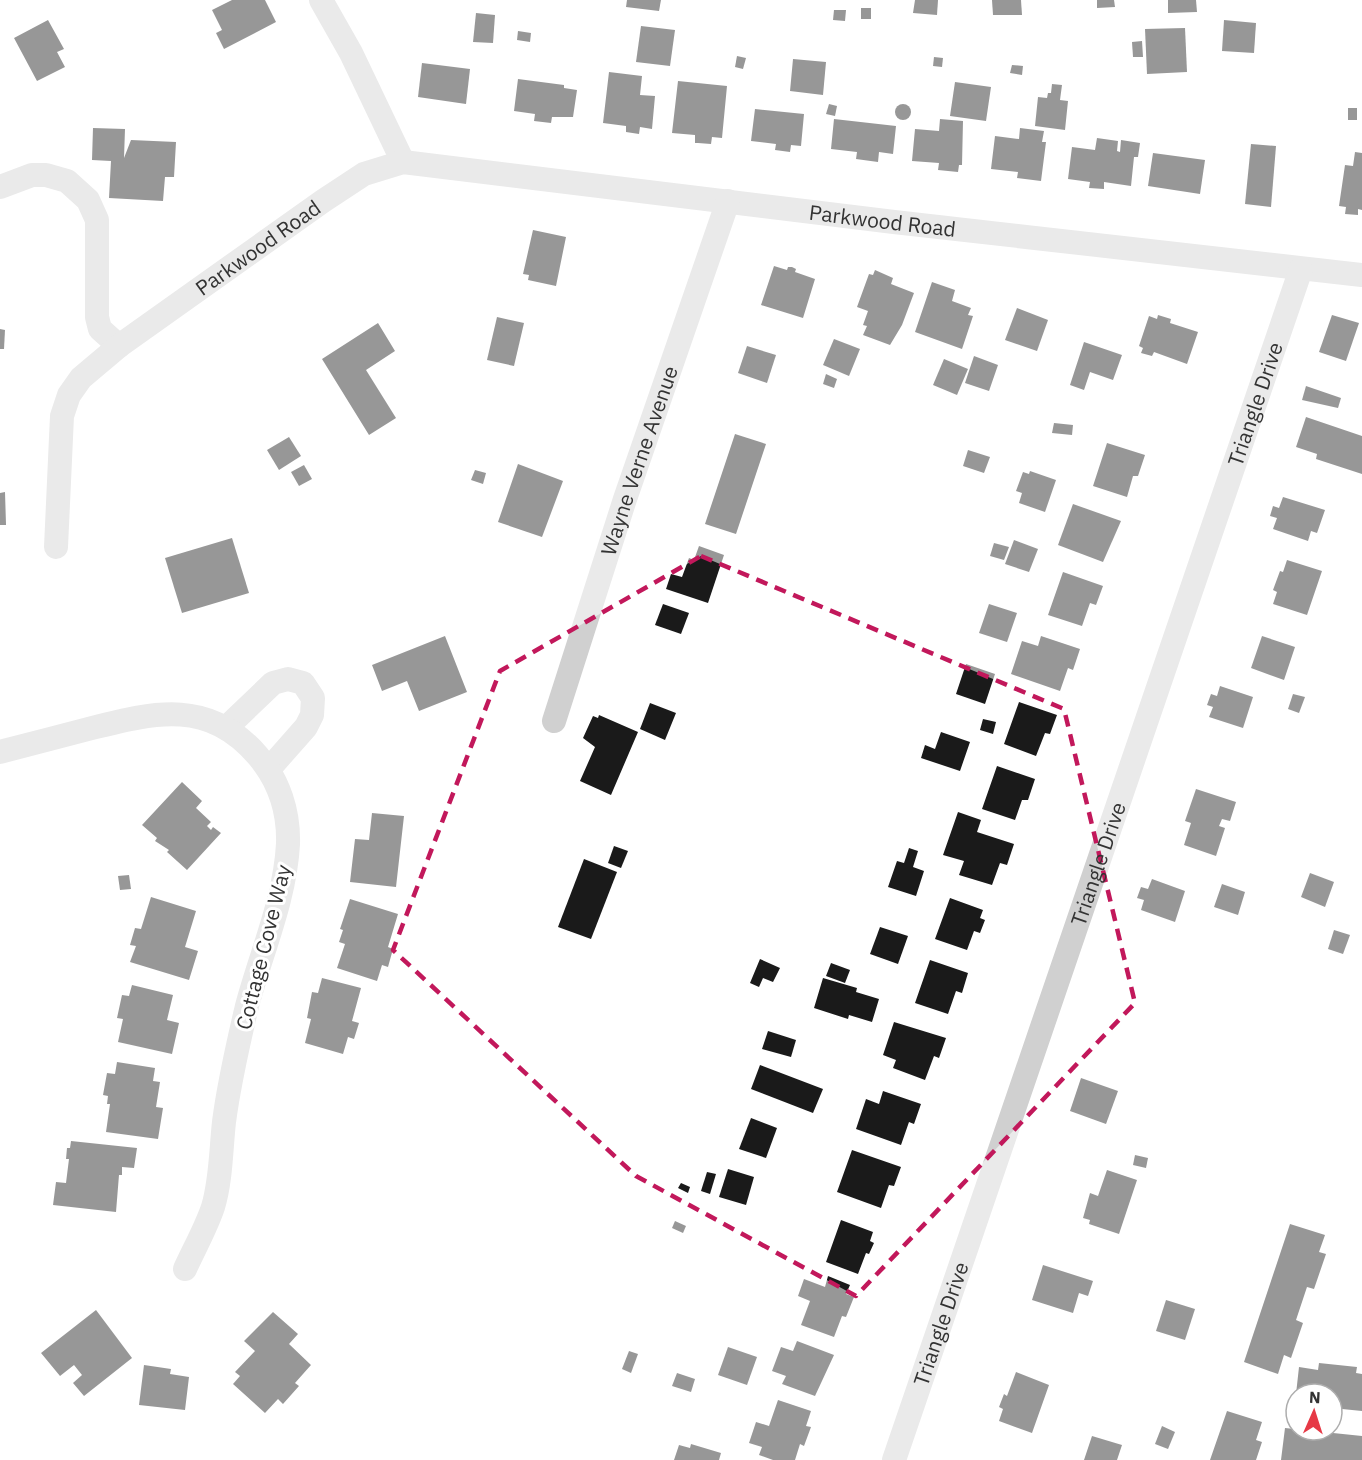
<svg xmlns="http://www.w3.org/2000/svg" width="1362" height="1460" font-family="'IBM Plex Sans',sans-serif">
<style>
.building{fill:#1a1a1a}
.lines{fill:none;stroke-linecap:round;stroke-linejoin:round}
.street{stroke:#d0d0d0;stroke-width:24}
.marked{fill:none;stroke:#c2185b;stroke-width:4.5;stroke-dasharray:12 8;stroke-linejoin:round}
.labels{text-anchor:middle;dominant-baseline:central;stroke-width:6;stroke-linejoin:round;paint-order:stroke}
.street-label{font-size:21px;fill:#333;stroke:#fff}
</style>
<rect width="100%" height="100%" fill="#fff"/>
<g class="building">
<polygon points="232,0 265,0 276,22 224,49 216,33 222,30 212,10"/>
<polygon points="627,0 661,0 659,11 626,7"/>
<polygon points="915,0 938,0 937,15 913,13"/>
<polygon points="992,0 1021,0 1022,15 993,15"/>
<polygon points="1097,0 1114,0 1115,7 1097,8"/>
<polygon points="1168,0 1196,0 1197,12 1168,13"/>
<rect x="861" y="8" width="10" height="11"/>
<polygon points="834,10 846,10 845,21 833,20"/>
<polygon points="476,13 495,15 493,43 473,42"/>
<polygon points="48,20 64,49 57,52 65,67 37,81 14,38"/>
<polygon points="1224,20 1256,23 1254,53 1222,51"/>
<polygon points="641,26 675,30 670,66 636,62"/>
<polygon points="1185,28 1187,72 1147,74 1145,29"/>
<polygon points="518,31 531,33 530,42 517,40"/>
<polygon points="1142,41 1143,57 1133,57 1132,42"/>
<polygon points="737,56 746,58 743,69 735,67"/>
<polygon points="934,57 943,58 942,67 933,66"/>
<polygon points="793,59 826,62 823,95 790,91"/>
<polygon points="422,63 470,69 466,104 418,97"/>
<polygon points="1012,65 1023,66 1022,75 1010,73"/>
<polygon points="609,72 642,76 640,95 655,96 652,129 640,127 639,134 626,132 626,126 603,123"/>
<polygon points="518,79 564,85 564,88 577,90 573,117 552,117 551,123 534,121 535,114 514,111"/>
<polygon points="678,81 727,86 722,138 712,137 711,144 698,143 695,143 695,135 672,133"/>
<polygon points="955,82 991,87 986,121 950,116"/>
<polygon points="1052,84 1062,85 1060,100 1068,101 1065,130 1035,126 1038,97 1047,98 1048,93 1051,93"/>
<polygon points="829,104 837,106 835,116 826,114"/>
<circle cx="903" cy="112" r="8"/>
<rect x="1348" y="108" width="9" height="12"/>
<polygon points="755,109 804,114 801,146 791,145 790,152 775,150 776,144 751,141"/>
<polygon points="834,119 896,126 893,154 879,152 878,162 856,159 857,152 831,149"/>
<polygon points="940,119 963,121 962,165 959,165 958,172 938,170 939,163 912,161 915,129 939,131"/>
<polygon points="93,128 125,129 124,158 131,140 176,142 174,177 165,177 163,201 109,198 111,161 92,160"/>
<polygon points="1020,128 1044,131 1042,142 1046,142 1041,181 1017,178 1018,172 991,169 995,136 1019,139"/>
<polygon points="1097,138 1118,141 1117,151 1120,152 1121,140 1140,143 1138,157 1134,157 1131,186 1104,182 1104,189 1089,188 1090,182 1068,179 1072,147 1095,150"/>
<polygon points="1251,144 1276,146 1271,207 1245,204"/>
<polygon points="1355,152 1362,153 1362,210 1358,209 1358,215 1345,214 1346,207 1339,206 1345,165 1353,166"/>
<polygon points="1153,153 1205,160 1200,194 1148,186"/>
<polygon points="533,230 566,237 556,286 528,280 529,275 523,274"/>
<polygon points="774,266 787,270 788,267 792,267 796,269 795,272 815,279 803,318 761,305"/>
<polygon points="875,270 893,278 891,284 914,293 902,325 890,345 863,335 867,326 863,325 868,311 857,307 869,274 873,275"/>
<polygon points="932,282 955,290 952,301 971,308 968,315 973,316 962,349 915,332"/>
<polygon points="1017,308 1048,320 1037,351 1005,340"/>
<polygon points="1158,315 1171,319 1170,323 1198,332 1187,364 1154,352 1152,356 1141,353 1143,348 1139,346 1149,316 1157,319"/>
<polygon points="1332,315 1359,323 1346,361 1319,352"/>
<polygon points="497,317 524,323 514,366 487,360"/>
<polygon points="378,323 395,351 366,370 396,418 369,435 322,359"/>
<polygon points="0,329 5,330 4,349 0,349"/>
<polygon points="834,339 860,349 849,376 823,365"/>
<polygon points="1084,342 1122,355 1113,380 1090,372 1084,390 1070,385"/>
<polygon points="747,346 776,355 767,383 738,373"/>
<polygon points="974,356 998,365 989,391 965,383"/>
<polygon points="944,359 968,369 957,395 933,385"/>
<polygon points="826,374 837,379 834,388 823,384"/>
<polygon points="1306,386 1341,398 1338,408 1302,400"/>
<polygon points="1306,417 1362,436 1362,474 1316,459 1317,454 1296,447"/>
<polygon points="1054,423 1073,425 1072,435 1052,433"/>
<polygon points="735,434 766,444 736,534 705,524"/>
<polygon points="289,437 301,456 279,470 267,450"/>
<polygon points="1107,443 1145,455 1138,476 1133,476 1127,497 1093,486"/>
<polygon points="968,450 990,457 984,473 963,466"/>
<polygon points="518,464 563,481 542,537 498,522"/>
<polygon points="304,465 312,479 299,486 291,472"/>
<polygon points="475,470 486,473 483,484 471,480"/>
<polygon points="1030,471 1056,480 1045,512 1019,503 1022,493 1016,491 1023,472 1029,474"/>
<polygon points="5,492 6,525 0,525 0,493"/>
<polygon points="1283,497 1325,510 1317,533 1311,531 1308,541 1273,529 1277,518 1270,516 1273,506 1279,508"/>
<polygon points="1073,504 1121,521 1103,562 1058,545"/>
<polygon points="232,538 249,593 182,613 165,558"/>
<polygon points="1014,540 1038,549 1029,572 1005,564"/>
<polygon points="994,543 1009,547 1004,560 990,556"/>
<polygon points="699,546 724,555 708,603 666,589 671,574 682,577 689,558 694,560"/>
<polygon points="1287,560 1322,571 1307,615 1273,604 1277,592 1273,590 1280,571 1283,572"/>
<polygon points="1063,572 1103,586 1096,605 1090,603 1082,626 1048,615"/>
<polygon points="663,604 689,613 681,634 655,625"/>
<polygon points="989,604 1017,613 1007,642 979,633"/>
<polygon points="445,636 467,692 419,711 407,681 382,691 372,665"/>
<polygon points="1041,636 1080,649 1073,670 1068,668 1060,691 1011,674 1022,641 1038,646"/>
<polygon points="1262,636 1295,647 1284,680 1251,668"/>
<polygon points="966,664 995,674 985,704 956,694"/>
<polygon points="1220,686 1253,697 1243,728 1209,717 1213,707 1207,705 1211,694 1217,696"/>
<polygon points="1293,694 1305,697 1299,713 1288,709"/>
<polygon points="1019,702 1057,715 1050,734 1045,733 1036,756 1004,744"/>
<polygon points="650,703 676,713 665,740 640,729"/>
<polygon points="599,715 638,732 611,795 580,781 595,747 583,738 593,716 598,718"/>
<polygon points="983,719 996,722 993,734 980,730"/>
<polygon points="941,732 970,742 960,771 921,758 925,745 935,749"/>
<polygon points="997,766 1035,779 1028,800 1022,800 1015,820 982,809"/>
<polygon points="182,782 202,801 196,808 211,822 207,826 211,830 213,827 221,833 187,870 167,852 169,850 155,841 157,838 142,825"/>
<polygon points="1196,789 1236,802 1230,821 1222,819 1219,826 1225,828 1216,856 1184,845 1191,823 1185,821"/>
<polygon points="958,812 981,820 977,832 1014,844 1007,865 1000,863 992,885 959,875 964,861 943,855"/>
<polygon points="372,813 404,816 396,887 350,882 355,839 369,840"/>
<polygon points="614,846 628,851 621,868 608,863"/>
<polygon points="909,848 918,851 913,867 924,871 916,896 888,887 897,861 904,863"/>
<polygon points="584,859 617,872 591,939 558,927"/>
<polygon points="1310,873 1334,882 1325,907 1301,897"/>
<polygon points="129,875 131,889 120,890 118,876"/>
<polygon points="1152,879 1185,891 1175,922 1141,910 1144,900 1137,898 1141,887 1148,889"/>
<polygon points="1222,884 1245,892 1238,915 1214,907"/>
<polygon points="151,897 196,911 185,947 198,951 189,980 130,962 136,946 130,945 135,928 141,929"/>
<polygon points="950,898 983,910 980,918 985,920 980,933 974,931 967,950 935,939"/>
<polygon points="350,899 398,914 388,947 393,949 388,967 382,965 377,981 337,968 345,944 339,942 343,930 340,929"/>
<polygon points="880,927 908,936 898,964 870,954"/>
<polygon points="1334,930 1350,935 1343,954 1328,949"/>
<polygon points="760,959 780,968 773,982 763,978 759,987 750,983"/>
<polygon points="930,960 968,973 962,993 956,991 948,1014 915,1003"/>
<polygon points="831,963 850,970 845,983 826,976"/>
<polygon points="322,978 361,988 352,1021 359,1023 354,1039 348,1037 343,1054 305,1043 311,1019 307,1018 312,992 318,993"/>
<polygon points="823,978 857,988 856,992 879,999 872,1022 849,1015 848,1019 814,1008"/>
<polygon points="132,985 173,995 167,1020 179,1023 172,1054 118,1042 123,1019 117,1018 122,995 129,996"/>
<polygon points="894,1022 946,1038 939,1058 934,1056 925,1080 893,1068 896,1060 883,1055"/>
<polygon points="768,1031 796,1040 791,1057 762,1049"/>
<polygon points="117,1062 155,1068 153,1081 160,1082 156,1107 163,1108 158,1139 106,1132 110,1104 107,1104 108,1096 103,1095 107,1073 115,1074"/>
<polygon points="760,1065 823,1089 813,1113 751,1089"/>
<polygon points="1081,1078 1118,1091 1106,1124 1070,1111"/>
<polygon points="883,1091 921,1104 914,1124 909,1122 901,1145 856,1129 866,1099 879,1104"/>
<polygon points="751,1118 777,1128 766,1158 739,1149"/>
<polygon points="71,1141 137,1148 134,1168 122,1167 122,1175 119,1175 116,1212 53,1205 56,1182 66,1183 69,1159 66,1159 67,1148 70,1148"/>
<polygon points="852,1150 901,1167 894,1186 889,1185 881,1208 837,1192"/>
<polygon points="1135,1155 1148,1158 1146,1168 1133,1165"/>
<polygon points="728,1169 754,1177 746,1205 719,1197"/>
<polygon points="1107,1170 1137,1180 1119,1234 1089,1224 1090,1220 1083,1218 1090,1193 1098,1196"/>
<polygon points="707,1172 716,1174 710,1194 701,1191"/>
<polygon points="681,1183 690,1187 688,1193 678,1188"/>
<polygon points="841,1220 873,1232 870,1241 874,1243 869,1254 866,1253 858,1274 826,1262"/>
<polygon points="675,1221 686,1226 683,1233 672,1228"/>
<polygon points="1290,1224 1325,1235 1319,1252 1326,1254 1314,1289 1307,1287 1296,1320 1303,1323 1291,1358 1284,1355 1278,1374 1244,1362"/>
<polygon points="1043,1265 1093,1281 1088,1296 1079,1293 1073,1313 1032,1300"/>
<polygon points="828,1276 850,1285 846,1294 854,1297 846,1317 842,1316 834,1337 801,1325 810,1301 798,1296 804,1279 825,1287"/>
<polygon points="1166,1300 1195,1309 1185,1340 1156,1331"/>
<polygon points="96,1310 132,1358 84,1396 73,1383 82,1375 74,1365 60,1376 41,1353"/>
<polygon points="273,1312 298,1334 289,1344 311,1365 295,1383 299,1386 283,1404 278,1399 265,1413 233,1384 240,1376 235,1372 255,1351 244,1341"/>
<polygon points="797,1341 834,1355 815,1396 782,1384 786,1376 772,1371 781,1347 793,1351"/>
<polygon points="728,1347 757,1357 747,1385 718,1375"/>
<polygon points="629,1351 638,1354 631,1373 622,1369"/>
<polygon points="1319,1363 1357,1367 1356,1373 1362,1374 1362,1411 1332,1408 1332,1394 1296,1394 1299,1367 1318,1370"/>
<polygon points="144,1365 171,1369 170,1374 189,1377 185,1410 139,1405"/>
<polygon points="1016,1372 1049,1385 1032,1433 999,1421 1003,1409 999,1407 1004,1394 1007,1396"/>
<polygon points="677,1373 695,1379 691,1392 672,1386"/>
<polygon points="778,1400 811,1411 806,1426 811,1427 804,1446 800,1444 795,1460 773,1460 759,1455 762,1447 749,1443 756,1422 769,1426"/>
<polygon points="1227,1411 1262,1422 1256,1440 1262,1442 1256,1460 1210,1460"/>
<polygon points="1162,1426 1175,1432 1168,1449 1155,1444"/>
<polygon points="1285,1428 1362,1436 1362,1460 1281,1460"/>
<polygon points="1092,1436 1122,1445 1117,1460 1084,1460"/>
<polygon points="691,1444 721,1453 719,1460 674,1460 679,1445 690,1448"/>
</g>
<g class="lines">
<g class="street">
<polyline points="321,0 351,53 403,162"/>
<polyline points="0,187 32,175 46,175 67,181 88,200 97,220 97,317 100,329 119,346"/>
<path id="s1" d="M56 547 62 416 69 395 81 378 119 346 323 201 364 174 403 162 894 222 1362 275"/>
<path id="s2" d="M554 721 625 499 728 201"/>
<polyline points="226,728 273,683 288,679 303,683 313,698 312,715 306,727 269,769"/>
<path d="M0 752C31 744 61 736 92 728 156 712 209 699 258 756 279 781 289 812 288 844 285 900 261 953 247 1006 238 1044 229 1083 224 1122 221 1149 221 1181 213 1207 206 1228 194 1249 185 1269"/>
<path id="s3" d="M894 1460 1301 269"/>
</g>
</g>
<path d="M0 0H1362V1460H0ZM701 556 1064 709 1135 1003 856 1296 636 1176 393 950 500 671Z" fill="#fff" fill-opacity=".55" fill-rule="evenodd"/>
<path class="marked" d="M701 556 1064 709 1135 1003 856 1296 636 1176 393 950 500 671Z"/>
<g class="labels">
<g class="street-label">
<text stroke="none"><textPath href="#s1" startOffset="1047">Parkwood Road</textPath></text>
<text stroke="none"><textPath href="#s1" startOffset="394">Parkwood Road</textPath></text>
<text stroke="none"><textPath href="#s3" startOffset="1116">Triangle Drive</textPath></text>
<text stroke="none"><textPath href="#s2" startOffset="274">Wayne Verne Avenue</textPath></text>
<text stroke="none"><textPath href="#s3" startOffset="630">Triangle Drive</textPath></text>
<text transform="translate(263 947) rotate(-76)">Cottage Cove Way</text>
<text stroke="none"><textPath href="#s3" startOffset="144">Triangle Drive</textPath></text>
</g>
</g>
<g transform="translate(1314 1412) rotate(3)"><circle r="28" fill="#ffffff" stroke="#adadad" stroke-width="1.5"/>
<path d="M0-4.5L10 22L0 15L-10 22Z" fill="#e63946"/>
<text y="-9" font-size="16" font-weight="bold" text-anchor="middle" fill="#333333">N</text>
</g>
</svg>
